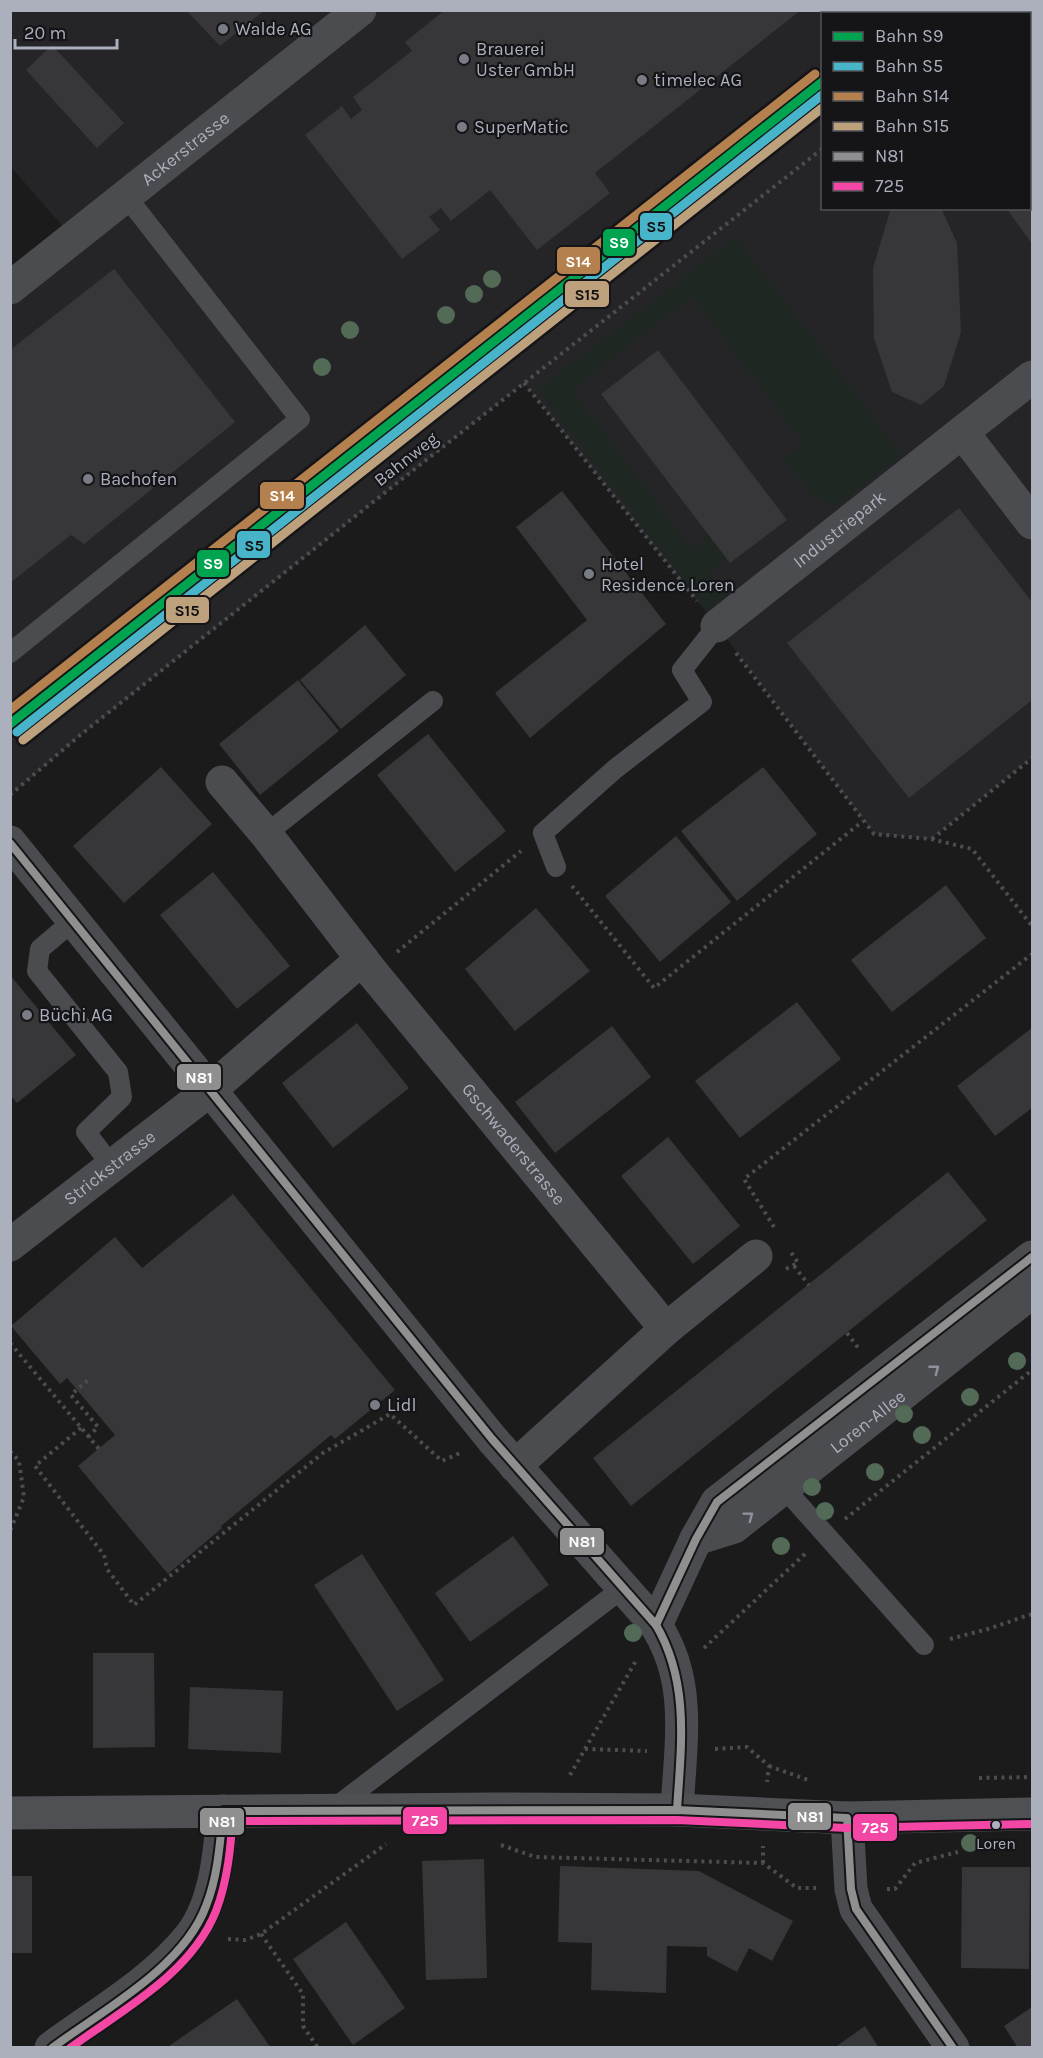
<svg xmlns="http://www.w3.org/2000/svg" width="1043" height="2058" font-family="Karla,sans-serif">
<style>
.built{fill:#252528;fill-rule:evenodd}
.green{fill:#1e2721}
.building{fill:#37373a}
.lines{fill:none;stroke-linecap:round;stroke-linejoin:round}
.path{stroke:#4c4d51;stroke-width:4;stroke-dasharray:3 4.5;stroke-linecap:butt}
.service{stroke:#4b4c4f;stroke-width:20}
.minor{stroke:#4b4c4f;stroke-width:33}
.secondary{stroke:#4f5054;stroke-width:33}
.bus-1-casing{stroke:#151518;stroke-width:12}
.bus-2-casing{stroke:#151518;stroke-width:12}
.bus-1{stroke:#8f8f8f;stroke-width:8}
.bus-2{stroke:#f346a5;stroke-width:8}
.rail-1-casing{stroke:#151518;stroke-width:14}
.rail-2-casing{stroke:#151518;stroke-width:14}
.rail-3-casing{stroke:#151518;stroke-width:14}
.rail-4-casing{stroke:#151518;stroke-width:14}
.rail-1{stroke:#00a34f;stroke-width:9}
.rail-2{stroke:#48b4ca;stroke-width:9}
.rail-3{stroke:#b4804e;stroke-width:9}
.rail-4{stroke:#bda07c;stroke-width:9}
.tree{fill:#536a57}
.oneway{stroke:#8f929c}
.poi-dot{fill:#797c85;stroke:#151518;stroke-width:2}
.bus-dot{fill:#acb0bd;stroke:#151518;stroke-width:2}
.labels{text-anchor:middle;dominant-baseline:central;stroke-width:4.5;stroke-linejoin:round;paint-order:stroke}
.bus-label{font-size:16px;fill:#acb0bd;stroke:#151518}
.poi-label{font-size:18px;fill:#acb0bd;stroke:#151518;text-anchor:start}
.street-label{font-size:18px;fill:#acb0bd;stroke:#151518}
.line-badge{stroke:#151518;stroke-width:2}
.badge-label{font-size:16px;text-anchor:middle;font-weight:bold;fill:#fff}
.pale-badge-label{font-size:16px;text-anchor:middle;font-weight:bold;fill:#111}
</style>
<rect width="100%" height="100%" fill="#1b1b1c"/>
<path class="built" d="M11 11H1032V758L931 839 874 834 717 626 524 383 80 736 11 795V288L73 238 11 167ZM822 14H1030V208H822Z"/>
<polygon class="green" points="736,237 902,455 837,505 828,504 814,498 784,459 804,444 692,297 572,390 692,549 708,535 726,559 710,572 728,596 707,611 538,389"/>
<g class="building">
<polygon points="189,10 265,10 220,46 188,12"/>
<polygon points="445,10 801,10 595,173 610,193 537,250 490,190 451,221 441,208 429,217 440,230 402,259 305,135 342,106 351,119 362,110 353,97 412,51 405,42"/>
<polygon points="52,45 124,123 97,148 26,70"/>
<polygon points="1032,86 1032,244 1006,208 1030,208 1030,89"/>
<polygon points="893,208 941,208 957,243 961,332 944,386 921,405 892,392 874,338 873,268 890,211"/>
<polygon points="114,269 235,422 84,544 71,535 10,583 10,350"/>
<polygon points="658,350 787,520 730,563 601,394"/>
<polygon points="562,491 666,624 530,738 495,693 587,620 516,527"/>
<polygon points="959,508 1032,602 1032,700 909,798 787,643"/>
<polygon points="365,625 406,675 341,729 300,680"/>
<polygon points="298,680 339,731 260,795 219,744"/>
<polygon points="428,734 506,831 455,872 377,775"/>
<polygon points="161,767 212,824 124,903 73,846"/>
<polygon points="763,767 817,834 737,901 681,831"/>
<polygon points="676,836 731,902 660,962 605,896"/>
<polygon points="213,872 290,966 237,1009 160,915"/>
<polygon points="946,885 986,938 892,1012 851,960"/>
<polygon points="536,908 590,971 515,1031 465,969"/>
<polygon points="10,975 76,1055 17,1103 10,1095"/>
<polygon points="797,1002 841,1059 740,1138 695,1081"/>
<polygon points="357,1023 409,1088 333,1148 282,1083"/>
<polygon points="612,1026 651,1077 555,1153 515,1102"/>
<polygon points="1032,1028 1032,1108 995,1136 957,1086"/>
<polygon points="668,1137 740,1226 693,1264 621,1176"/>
<polygon points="948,1172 987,1220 631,1506 593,1458"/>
<polygon points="233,1194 395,1390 335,1439 331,1435 221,1526 222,1528 168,1574 78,1466 115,1435 67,1378 60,1384 11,1326 115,1237 142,1268"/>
<polygon points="513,1536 549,1585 470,1642 435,1593"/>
<polygon points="362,1554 444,1680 397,1711 314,1585"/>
<polygon points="93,1653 154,1653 155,1747 93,1748"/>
<polygon points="190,1687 283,1691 281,1753 188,1749"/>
<polygon points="484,1859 487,1978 426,1980 422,1861"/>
<polygon points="560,1866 699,1871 793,1921 772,1961 749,1948 737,1972 707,1956 707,1947 667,1946 666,1993 591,1990 592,1943 558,1942"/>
<polygon points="962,1867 1030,1867 1029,1969 961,1968"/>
<rect x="10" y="1876" width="22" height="77"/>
<polygon points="346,1922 405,2008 353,2045 293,1959"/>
<polygon points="237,1999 271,2048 166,2048"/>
<polygon points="1032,2007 1032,2048 1018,2048 1004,2026"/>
<polygon points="865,2026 879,2048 834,2048"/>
</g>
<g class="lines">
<g class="path">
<polyline points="994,14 998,10"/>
<polyline points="524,383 697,601"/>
<polyline points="736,653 874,834 931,839 972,849 1032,926"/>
<polyline points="10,795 79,736 402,479 822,149"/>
<polyline points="932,839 1032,758"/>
<polyline points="572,886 654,988 863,821"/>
<polyline points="397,952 521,851"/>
<polyline points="774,1227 744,1179 1032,954"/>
<polyline points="794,1266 809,1285"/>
<polyline points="786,1269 798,1263 790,1251"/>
<polyline points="847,1333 859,1349"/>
<polyline points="10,1343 99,1449"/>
<polyline points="81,1428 35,1466 104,1555 107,1569 134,1605 323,1453 390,1414 442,1461 460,1453"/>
<polyline points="88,1437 98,1427 71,1395 89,1379"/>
<polyline points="10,1451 19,1461 24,1497 10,1531"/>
<polyline points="845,1519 1032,1370"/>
<polyline points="950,1639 988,1629 1032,1614"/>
<polyline points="704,1648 806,1553"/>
<polyline points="585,1749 647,1751"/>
<polyline points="715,1749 747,1747 769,1766 767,1782"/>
<polyline points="769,1766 808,1780"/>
<polyline points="570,1775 637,1659"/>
<polyline points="979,1778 1032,1777"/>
<polyline points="501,1845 535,1857 763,1863 797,1888 819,1888"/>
<polyline points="763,1863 763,1846"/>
<polyline points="887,1889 895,1889 915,1863 958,1852"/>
<polyline points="261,1934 303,1994 303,2026 318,2048"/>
<polyline points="228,1939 245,1940 261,1934 386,1844"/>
</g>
<g class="service">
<polyline points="10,653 300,419 126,196"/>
<polyline points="266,834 433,701"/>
<polyline points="556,867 543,833 615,769 702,702 682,670 717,626"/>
<polyline points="73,921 40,949 37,971 118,1072 122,1097 86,1132 112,1166"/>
<polyline points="784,1488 924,1645"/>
<polyline points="333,1809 623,1588"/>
</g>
<g class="minor">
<path id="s1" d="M10 288 360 10"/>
<polyline points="963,433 1032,523"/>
<path id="s2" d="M717 626 1032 377"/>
<path id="s3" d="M222 782 266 834 372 972 666 1329"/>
<path d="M10 842 492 1439 656 1625C665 1640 672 1655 676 1672 687 1714 679 1767 677 1810"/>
<path id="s4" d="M10 1245 210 1090 362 959"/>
<polyline points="515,1466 666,1329 756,1256"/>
<path id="s5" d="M696 1539 734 1527 1032 1292"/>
<polyline points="656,1625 696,1539 717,1502 1032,1257"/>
<polyline points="847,1818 851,1889 856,1909 953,2048"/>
<path d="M51 2048C98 2013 154 1982 191 1935 216 1902 220 1850 223 1811"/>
</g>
<polyline class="secondary" points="10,1813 493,1809 677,1810 847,1818 1032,1814"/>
<defs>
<g id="bus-1">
<path d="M10 843 492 1439 656 1625C690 1683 681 1746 677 1810"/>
<polyline points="656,1625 696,1539 717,1502 1032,1257"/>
<path d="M52 2048C103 2010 183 1968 206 1906 218 1876 220 1843 223 1811L677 1810 847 1818 851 1889 856 1909 953 2048"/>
</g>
<g id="bus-2">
<polyline points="223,1821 677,1820 847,1828 1032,1824"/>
<path d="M70 2048C122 2010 191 1974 216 1911 228 1880 231 1845 233 1812"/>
</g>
</defs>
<use href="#bus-1" class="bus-1-casing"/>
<use href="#bus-2" class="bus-2-casing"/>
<use href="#bus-1" class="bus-1"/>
<use href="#bus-2" class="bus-2"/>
<defs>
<polyline id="rail-1" points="10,724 822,82"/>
<polyline id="rail-2" points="17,732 822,95"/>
<polyline id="rail-3" points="10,710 815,74"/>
<polyline id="rail-4" points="23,740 822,108"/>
</defs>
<use href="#rail-1" class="rail-1-casing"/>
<use href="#rail-2" class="rail-2-casing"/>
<use href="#rail-3" class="rail-3-casing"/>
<use href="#rail-4" class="rail-4-casing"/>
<use href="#rail-1" class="rail-1"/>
<use href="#rail-2" class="rail-2"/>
<use href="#rail-3" class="rail-3"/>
<use href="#rail-4" class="rail-4"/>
</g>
<g class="tree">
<circle cx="492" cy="279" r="9"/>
<circle cx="474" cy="294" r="9"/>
<circle cx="446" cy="315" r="9"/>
<circle cx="350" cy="330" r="9"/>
<circle cx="322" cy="367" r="9"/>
<circle cx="1017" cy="1361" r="9"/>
<circle cx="970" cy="1397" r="9"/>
<circle cx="904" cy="1414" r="9"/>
<circle cx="922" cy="1435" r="9"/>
<circle cx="875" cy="1472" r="9"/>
<circle cx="812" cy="1487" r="9"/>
<circle cx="825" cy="1511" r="9"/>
<circle cx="781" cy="1546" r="9"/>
<circle cx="633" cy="1633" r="9"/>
<circle cx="970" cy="1843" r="9"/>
</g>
<defs><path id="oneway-chevron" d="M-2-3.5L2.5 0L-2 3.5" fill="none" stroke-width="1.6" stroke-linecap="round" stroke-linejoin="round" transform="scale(1.5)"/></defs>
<g class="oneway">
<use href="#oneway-chevron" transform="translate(935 1369) rotate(-38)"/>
<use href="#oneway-chevron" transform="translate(749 1516) rotate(-37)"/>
</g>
<g class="poi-dot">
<circle cx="223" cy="29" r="6"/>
<circle cx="464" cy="59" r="6"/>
<circle cx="642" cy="80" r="6"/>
<circle cx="462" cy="127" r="6"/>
<circle cx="88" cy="479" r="6"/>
<circle cx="589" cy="574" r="6"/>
<circle cx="27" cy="1015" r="6"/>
<circle cx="375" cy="1405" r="6"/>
</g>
<circle class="bus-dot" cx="996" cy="1825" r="5"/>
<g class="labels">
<g class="bus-label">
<text x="996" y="1843">Loren</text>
</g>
<g class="poi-label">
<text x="235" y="29">Walde AG</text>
<text x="476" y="49">Brauerei<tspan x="476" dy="21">Uster GmbH</tspan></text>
<text x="654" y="80">timelec AG</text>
<text x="474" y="127">SuperMatic</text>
<text x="100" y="479">Bachofen</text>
<text x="601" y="564">Hotel<tspan x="601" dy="21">Residence Loren</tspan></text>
<text x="39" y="1015">Büchi AG</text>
<text x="387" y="1405">Lidl</text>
</g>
<g class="street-label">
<text stroke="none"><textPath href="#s1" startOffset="224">Ackerstrasse</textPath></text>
<text transform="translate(406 459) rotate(-38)">Bahnweg</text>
<text stroke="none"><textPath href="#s2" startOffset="156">Industriepark</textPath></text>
<text stroke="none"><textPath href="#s3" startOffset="465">Gschwaderstrasse</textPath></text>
<text stroke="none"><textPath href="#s4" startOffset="126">Strickstrasse</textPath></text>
<text stroke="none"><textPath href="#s5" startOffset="210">Loren-Allee</textPath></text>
</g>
</g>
<g class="line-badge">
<rect x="639" y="212" width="34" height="29" rx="6" fill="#48b4ca"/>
<rect x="602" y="228" width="34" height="29" rx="6" fill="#00a34f"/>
<rect x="556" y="246" width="45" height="29" rx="6" fill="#b4804e"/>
<rect x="564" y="280" width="46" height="28" rx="6" fill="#bda07c"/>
<rect x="259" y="481" width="46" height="29" rx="6" fill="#b4804e"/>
<rect x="236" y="530" width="35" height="29" rx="6" fill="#48b4ca"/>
<rect x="196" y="549" width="34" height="29" rx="6" fill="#00a34f"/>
<rect x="165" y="596" width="45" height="28" rx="6" fill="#bda07c"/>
<rect x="176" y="1063" width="46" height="28" rx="6" fill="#8f8f8f"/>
<rect x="559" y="1527" width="46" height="29" rx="6" fill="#8f8f8f"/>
<rect x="787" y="1802" width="45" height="29" rx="6" fill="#8f8f8f"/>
<rect x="402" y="1806" width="46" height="29" rx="6" fill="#f346a5"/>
<rect x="199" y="1807" width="46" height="29" rx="6" fill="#8f8f8f"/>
<rect x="852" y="1813" width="46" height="29" rx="6" fill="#f346a5"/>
</g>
<g class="badge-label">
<text x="619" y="248">S9</text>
<text x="578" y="267">S14</text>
<text x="282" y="501">S14</text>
<text x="213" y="569">S9</text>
<text x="199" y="1083">N81</text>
<text x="582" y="1547">N81</text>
<text x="810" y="1822">N81</text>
<text x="425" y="1826">725</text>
<text x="222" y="1827">N81</text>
<text x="875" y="1833">725</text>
</g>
<g class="pale-badge-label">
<text x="656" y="232">S5</text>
<text x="587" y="300">S15</text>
<text x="254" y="551">S5</text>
<text x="187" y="616">S15</text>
</g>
<rect width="1043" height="2058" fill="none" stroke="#acb0bd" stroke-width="24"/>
<rect x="821" y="12" width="210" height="198" fill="#151518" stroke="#51535a" stroke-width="1.5"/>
<rect x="833" y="32" width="30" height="9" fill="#00a34f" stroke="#51535a" stroke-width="1.5"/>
<text x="875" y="42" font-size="18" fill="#acb0bd">Bahn S9</text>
<rect x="833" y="62" width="30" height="9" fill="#48b4ca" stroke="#51535a" stroke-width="1.5"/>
<text x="875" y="72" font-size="18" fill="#acb0bd">Bahn S5</text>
<rect x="833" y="92" width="30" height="9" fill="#b4804e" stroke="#51535a" stroke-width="1.5"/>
<text x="875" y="102" font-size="18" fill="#acb0bd">Bahn S14</text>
<rect x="833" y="122" width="30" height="9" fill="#bda07c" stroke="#51535a" stroke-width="1.5"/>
<text x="875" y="132" font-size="18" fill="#acb0bd">Bahn S15</text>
<rect x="833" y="152" width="30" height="9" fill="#8f8f8f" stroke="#51535a" stroke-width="1.5"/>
<text x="875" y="162" font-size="18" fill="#acb0bd">N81</text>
<rect x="833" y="182" width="30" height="9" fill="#f346a5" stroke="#51535a" stroke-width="1.5"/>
<text x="875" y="192" font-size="18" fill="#acb0bd">725</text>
<path d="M15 39v9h102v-9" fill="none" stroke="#acb0bd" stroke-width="3"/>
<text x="24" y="39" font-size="18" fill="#acb0bd" stroke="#151518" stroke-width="4.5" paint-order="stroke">20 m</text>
</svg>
